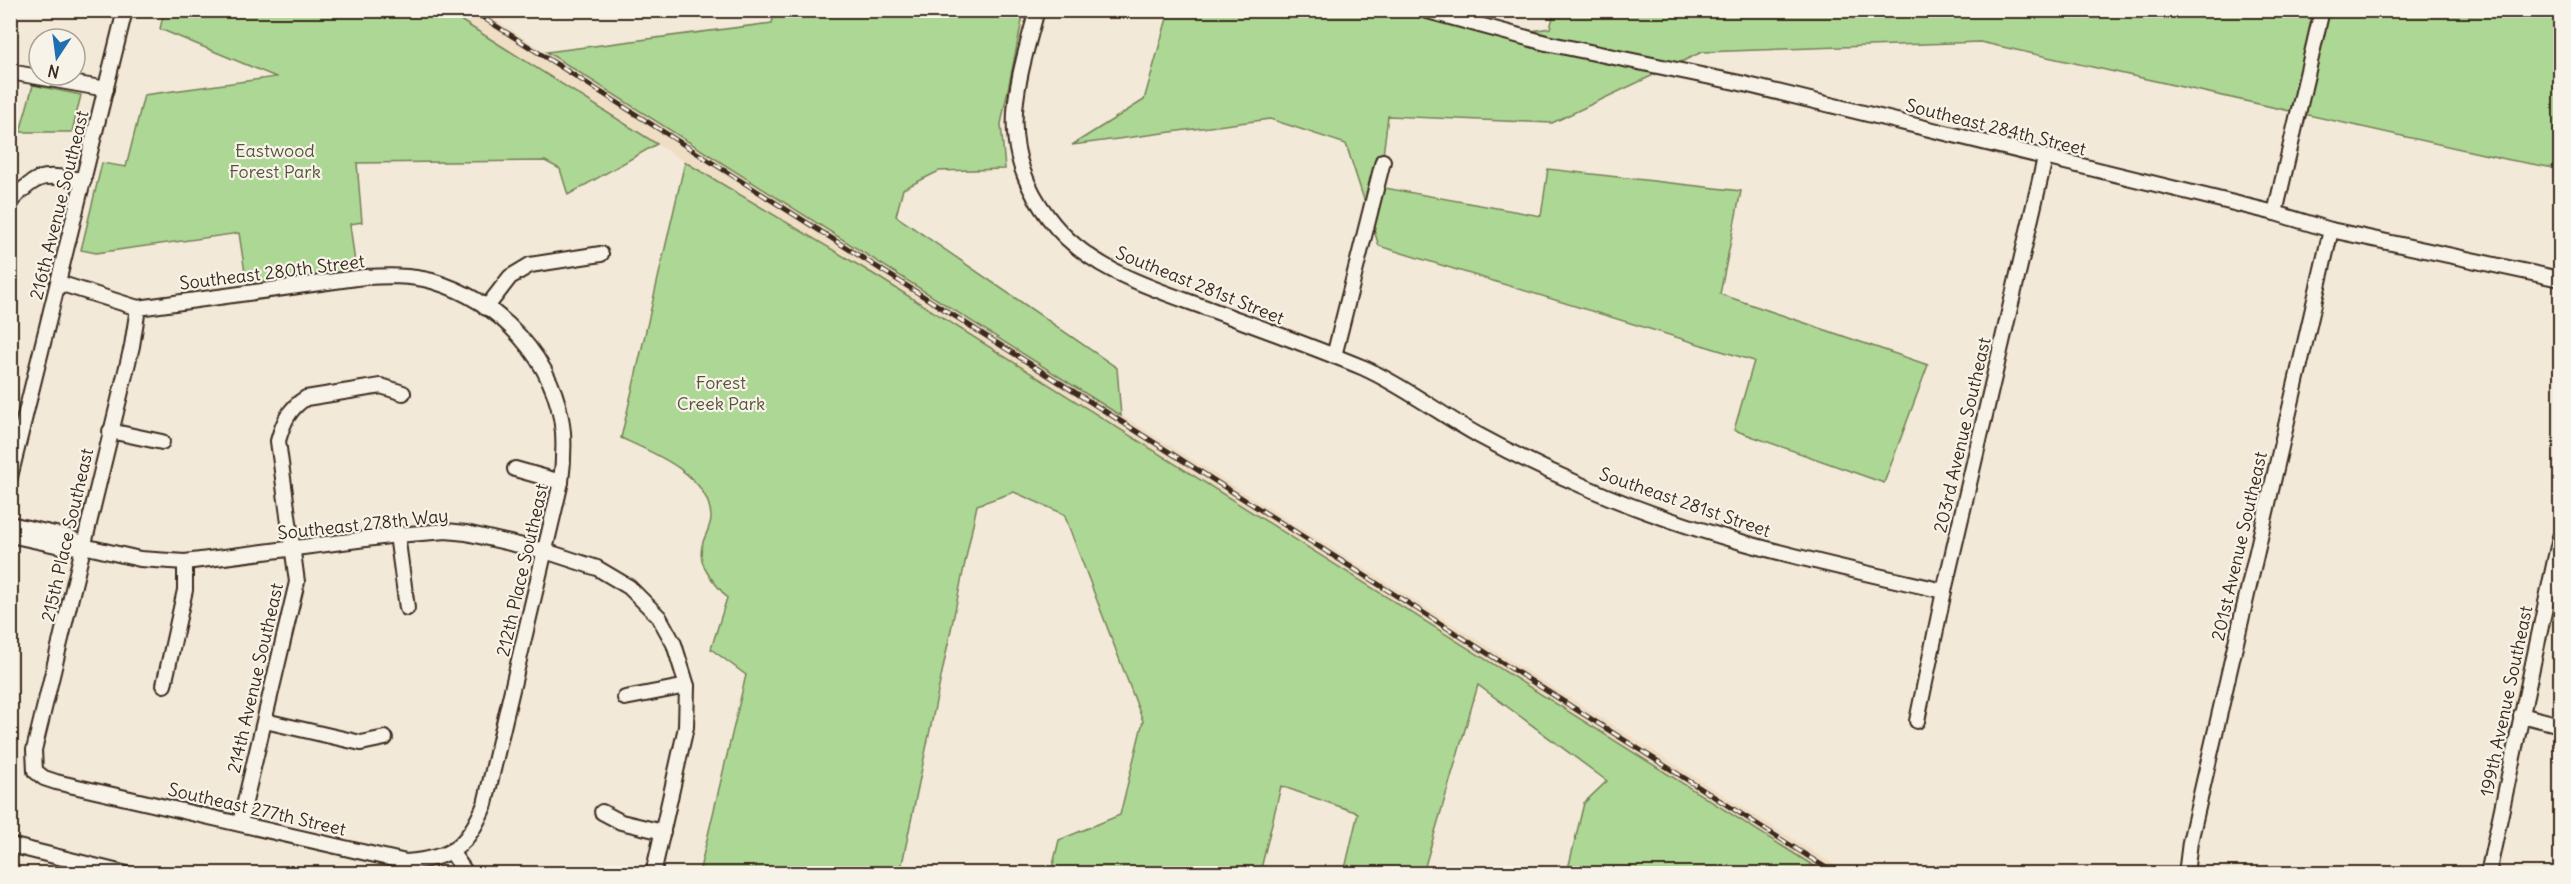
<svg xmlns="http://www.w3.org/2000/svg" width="2571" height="884" font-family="Delius,sans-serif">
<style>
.built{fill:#efddc4}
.green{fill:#add794;stroke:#748059;stroke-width:1.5}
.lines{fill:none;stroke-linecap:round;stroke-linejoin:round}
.minor-casing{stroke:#3b2a1e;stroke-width:18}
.minor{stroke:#f7f3e8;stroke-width:14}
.rail-casing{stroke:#3b2a1e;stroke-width:5}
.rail{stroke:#f7f3e8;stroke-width:3;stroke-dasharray:9;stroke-linecap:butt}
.labels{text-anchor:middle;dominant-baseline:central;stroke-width:4.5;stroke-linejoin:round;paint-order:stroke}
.street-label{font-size:18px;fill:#3b2a1e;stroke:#f7f3e8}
.park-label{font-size:18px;fill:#58553c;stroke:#f7f3e8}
</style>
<rect width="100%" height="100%" fill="#f3e9d8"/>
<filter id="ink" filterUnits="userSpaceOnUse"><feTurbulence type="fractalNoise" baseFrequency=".0167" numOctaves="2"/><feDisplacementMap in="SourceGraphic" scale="12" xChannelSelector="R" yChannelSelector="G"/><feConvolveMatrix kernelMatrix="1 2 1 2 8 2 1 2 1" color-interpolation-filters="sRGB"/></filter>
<g filter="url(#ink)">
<polygon class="built" points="446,11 481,11 1847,873 1825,873 875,275 685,162"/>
<g class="green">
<polygon points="1555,10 2560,11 2560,169 2510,160 1980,42 1702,52 1552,123 1388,116 1379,187 1541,216 1548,169 1741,191 1720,294 1928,365 1884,483 1734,430 1754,361 1379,246 1346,144 1270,119 1072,145 1144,100 1169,11 1424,11 1512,34 1550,28"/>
<polygon points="164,11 446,11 657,144 568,195 560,169 545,161 357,163 362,222 350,224 356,271 247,286 239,233 96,253 81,250 102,163 126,167 144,95 276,77 160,29"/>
<polygon points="874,11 1024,11 1001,124 1005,169 939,171 903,189 896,216 1117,368 1121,416 547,52 772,23 775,11 843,11 843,14"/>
<polygon points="33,85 81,95 72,132 20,132"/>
<path d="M685 162 875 275 1825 873H1567L1584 803 1607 781 1478 685 1423 873H1344L1358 813 1281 786 1260 873H1051L1059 840 1120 815 1143 721 1064 514 1014 492 977 505 901 869 907 873H699L746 675 711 649 727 598C714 581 695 566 703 542 705 535 712 524 711 516 708 474 654 453 621 438Z"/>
</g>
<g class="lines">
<defs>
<g id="minor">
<path d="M1037 10C1016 88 995 146 1048 217 1087 270 1152 288 1212 310 1263 329 1314 347 1364 368 1404 386 1440 414 1478 435 1511 453 1546 470 1581 485 1696 537 1821 563 1944 591"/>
<polyline points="1424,10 1546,43 1740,83 2275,213 2331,230 2560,279"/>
<polyline points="10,72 106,89"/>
<path d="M12 200C41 170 45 176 84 180"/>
<polyline points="2275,213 2322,10"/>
<path d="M59 283 138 308 364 277C386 276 410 275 432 281 500 301 556 360 563 432 564 449 563 466 561 482L485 804C467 847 453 858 406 862L56 782 44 778 35 771 34 750 132 346 138 308"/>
<polyline points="486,308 510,277 530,265 601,254"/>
<polyline points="1334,356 1383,161"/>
<polyline points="110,431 162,442"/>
<polyline points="515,469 561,482"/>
<polyline points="10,477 125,10"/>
<polyline points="10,524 69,537 83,546"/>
<polyline points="10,535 65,547 83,546 140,559 185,562 397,535 446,531 466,533 545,551 597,568 629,587 659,617 674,644 687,686 686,727 653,874"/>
<polyline points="397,535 407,608"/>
<polyline points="164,685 185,590 185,562"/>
<polyline points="625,698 687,686"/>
<polyline points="2521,715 2560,725"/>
<polyline points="265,721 361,743 385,738"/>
<polyline points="1917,721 1944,591 2045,158"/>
<polyline points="602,812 621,822 663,832"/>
<path d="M240 823 297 582 278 441C283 423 289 408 306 398L381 386 403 393"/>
<polyline points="10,845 127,874"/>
<polyline points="452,853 464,870"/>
<polyline points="2186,874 2190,842 2331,230"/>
<polyline points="2488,874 2560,537"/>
</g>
</defs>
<use href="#minor" class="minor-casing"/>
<use href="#minor" class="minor"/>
<defs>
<polyline id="rail" points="471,10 1836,874"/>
</defs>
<use href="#rail" class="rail-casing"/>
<use href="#rail" class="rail"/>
</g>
</g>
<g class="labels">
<g class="street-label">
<text transform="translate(1996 127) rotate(14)">Southeast 284th Street</text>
<text transform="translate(59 205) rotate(-76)">216th Avenue Southeast</text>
<text transform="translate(272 272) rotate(-7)">Southeast 280th Street</text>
<text transform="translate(1200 285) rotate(22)">Southeast 281st Street</text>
<text transform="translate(1962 435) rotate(-77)">203rd Avenue Southeast</text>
<text transform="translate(1685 502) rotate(19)">Southeast 281st Street</text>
<text transform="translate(363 524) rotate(-6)">Southeast 278th Way</text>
<text transform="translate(67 535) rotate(-77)">215th Place Southeast</text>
<text transform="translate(2239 546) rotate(-77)">201st Avenue Southeast</text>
<text transform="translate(522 570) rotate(-77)">212th Place Southeast</text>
<text transform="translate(255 678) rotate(-77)">214th Avenue Southeast</text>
<text transform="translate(2506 701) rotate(-78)">199th Avenue Southeast</text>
<text transform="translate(257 809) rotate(13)">Southeast 277th Street</text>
</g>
<g class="park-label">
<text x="275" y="150">Eastwood<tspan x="275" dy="21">Forest Park</tspan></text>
<text x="721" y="382">Forest<tspan x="721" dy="21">Creek Park</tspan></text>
</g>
</g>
<rect width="2571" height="884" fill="none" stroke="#f7f3e8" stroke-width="36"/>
<rect x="18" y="18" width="2535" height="848" fill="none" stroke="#3b2a1e" stroke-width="2" filter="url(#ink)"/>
<g transform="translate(57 57) rotate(193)"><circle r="28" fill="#f7f3e8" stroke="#aca397" stroke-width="1.5"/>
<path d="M0-4.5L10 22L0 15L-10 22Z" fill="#1f6fb2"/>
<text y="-9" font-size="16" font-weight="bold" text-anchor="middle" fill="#3b2a1e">N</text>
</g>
</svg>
